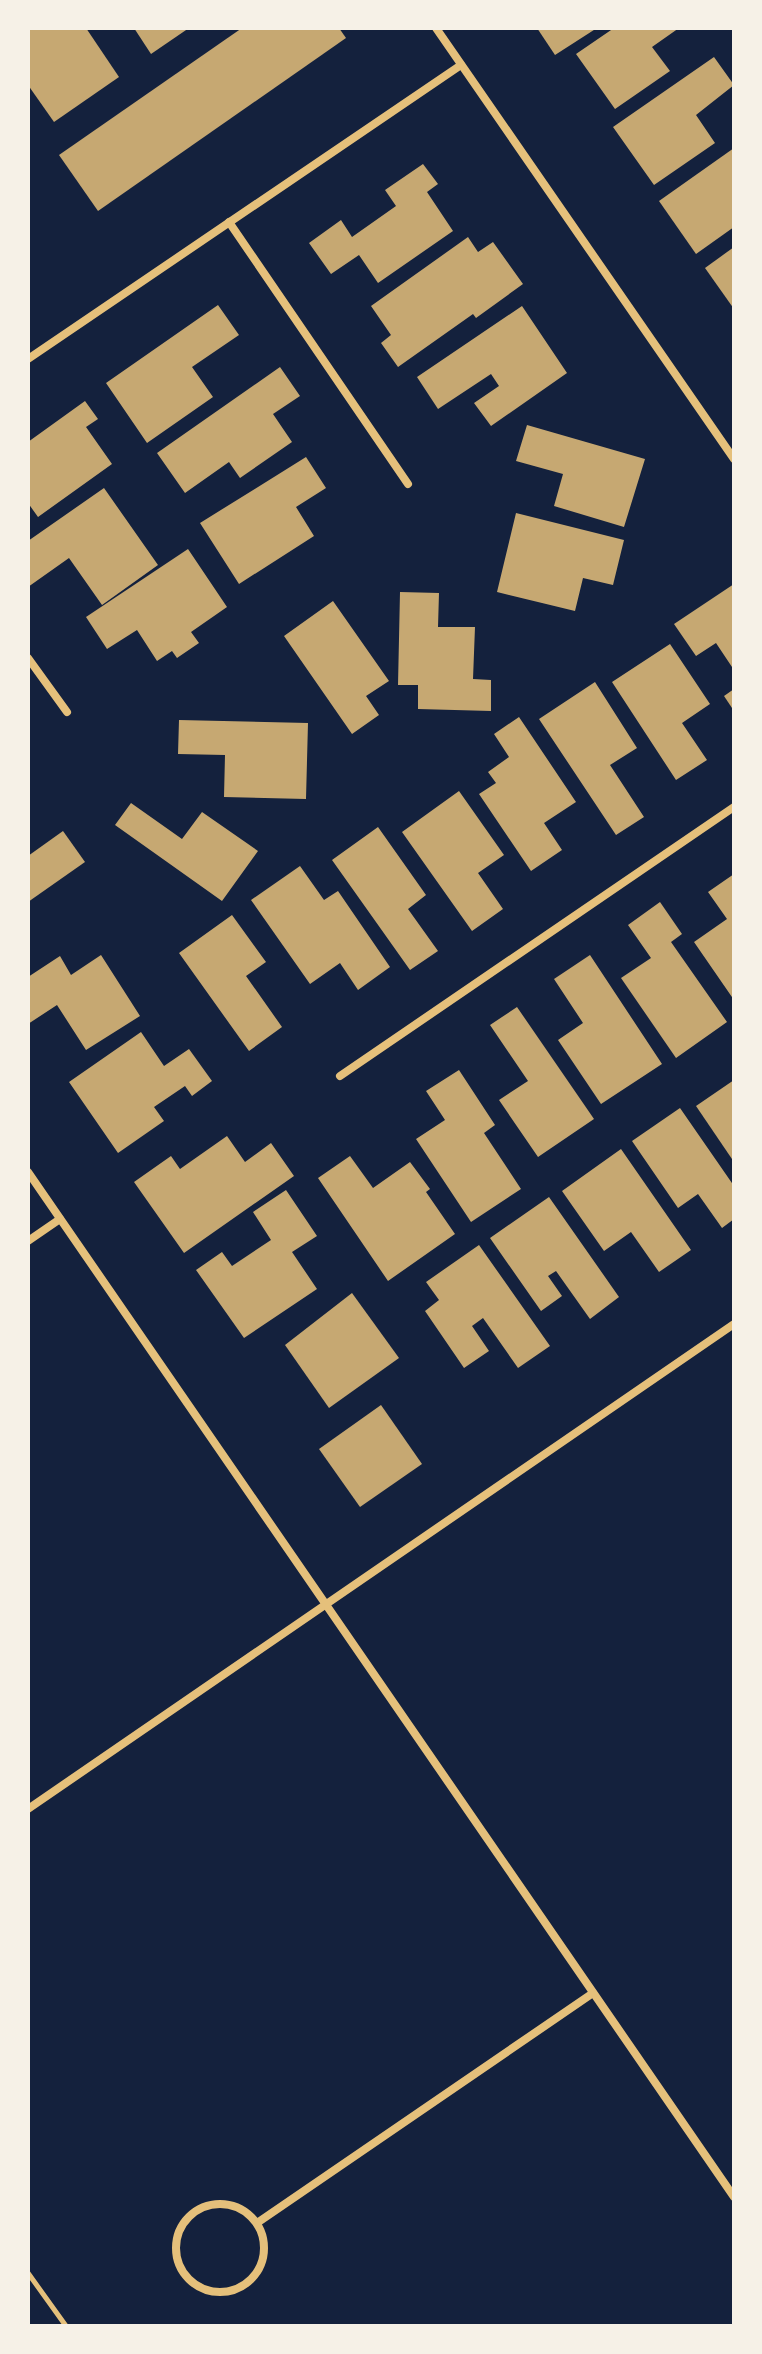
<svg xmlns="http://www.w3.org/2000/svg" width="762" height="2354" font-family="Lora,serif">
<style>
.building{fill:#c6a872}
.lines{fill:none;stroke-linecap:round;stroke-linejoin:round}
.path{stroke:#e5c07b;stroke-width:5}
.minor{stroke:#e5c07b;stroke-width:8}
</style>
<rect width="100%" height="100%" fill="#14213d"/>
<g class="building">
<polygon points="28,28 86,28 119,77 54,122 28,85"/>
<polygon points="134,28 189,28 151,54"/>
<polygon points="242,28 339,28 346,38 98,211 59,155"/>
<polygon points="537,28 597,28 555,55"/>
<polygon points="614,28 679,28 652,47 670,71 615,109 576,54"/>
<polygon points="714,57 734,85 696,115 715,143 654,185 613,127"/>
<polygon points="734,148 734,227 696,254 659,201"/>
<polygon points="423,164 438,184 427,192 453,231 378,283 359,255 331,274 309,243 341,220 352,237 396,206 385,190"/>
<polygon points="468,237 478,252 493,242 523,284 476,318 473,314 398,367 381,343 391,335 371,306"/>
<polygon points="734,247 734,309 705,268"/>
<polygon points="218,305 239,335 192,367 213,397 147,443 106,383"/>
<polygon points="522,306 567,373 491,426 474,403 499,386 491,374 438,409 417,377"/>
<polygon points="280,367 300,396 273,414 292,442 240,478 229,462 185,493 157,453"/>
<polygon points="85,401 98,419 86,427 112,464 38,517 28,503 28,442"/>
<polygon points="527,425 645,459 624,527 554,506 563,474 516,461"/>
<polygon points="306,457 326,488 296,507 314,536 239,584 200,523"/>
<polygon points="104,488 158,565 102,605 69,558 28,587 28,541"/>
<polygon points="516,513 624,540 613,585 583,578 575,611 497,592"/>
<polygon points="188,549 227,607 191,632 199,643 177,658 172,651 157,661 137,630 107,649 86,617"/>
<polygon points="734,584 734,670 716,643 696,656 674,624"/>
<polygon points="400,592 439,593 438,627 475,627 473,679 491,680 491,711 418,709 418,685 398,685"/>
<polygon points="333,601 389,681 366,696 379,715 352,734 284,636"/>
<polygon points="670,644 710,704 682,723 707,760 676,780 612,682"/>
<polygon points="595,682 637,748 610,765 644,817 616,835 539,719"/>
<polygon points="734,689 734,711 724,696"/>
<polygon points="519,717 576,802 544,823 562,850 531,871 479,794 496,783 488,772 509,757 494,734"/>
<polygon points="179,720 308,723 306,799 224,797 225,755 178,754"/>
<polygon points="459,791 504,855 478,873 503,909 472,931 402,832"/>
<polygon points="131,803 182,839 202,812 258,851 222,901 115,825"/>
<polygon points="378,827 426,895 408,909 438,951 410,970 332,860"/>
<polygon points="63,831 85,862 28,902 28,856"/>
<polygon points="300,866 324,900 338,891 390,967 358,990 340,963 310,984 251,900"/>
<polygon points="734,874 734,1000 694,942 727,919 708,892"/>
<polygon points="660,902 682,934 671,942 727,1022 676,1058 621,978 651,958 628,925"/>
<polygon points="232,915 266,962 246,976 282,1027 249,1051 179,953"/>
<polygon points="101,955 140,1016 86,1050 57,1005 28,1024 28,977 60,956 71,975"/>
<polygon points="590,955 662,1064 601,1104 558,1040 583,1023 554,979"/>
<polygon points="517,1007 594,1119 538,1157 499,1100 528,1081 490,1025"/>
<polygon points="141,1032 164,1066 189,1049 212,1081 192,1096 185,1086 154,1107 164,1121 118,1153 69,1082"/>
<polygon points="459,1070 495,1125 484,1133 521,1189 471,1222 416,1139 445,1120 426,1091"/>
<polygon points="734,1080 734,1162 696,1106"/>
<polygon points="680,1108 734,1186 734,1219 722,1228 698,1194 678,1208 632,1141"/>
<polygon points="227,1136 245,1162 271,1143 294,1176 184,1253 134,1182 171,1156 180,1169"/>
<polygon points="621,1149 691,1250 659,1272 631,1232 604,1251 562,1191"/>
<polygon points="350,1156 373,1188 410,1162 430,1189 426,1192 455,1234 388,1281 318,1178"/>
<polygon points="286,1190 317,1236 292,1252 317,1289 244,1338 196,1270 222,1252 232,1266 271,1240 253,1212"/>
<polygon points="549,1197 619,1297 590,1319 556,1271 548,1276 562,1296 541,1311 490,1238"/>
<polygon points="479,1245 550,1346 518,1368 483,1318 472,1326 489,1351 464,1368 425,1311 439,1300 426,1282"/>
<polygon points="352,1293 399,1358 329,1408 285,1345"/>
<polygon points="381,1405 422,1464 360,1507 319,1449"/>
</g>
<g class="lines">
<polyline class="path" points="28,2273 66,2326"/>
<g class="minor">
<polyline points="436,28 734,459"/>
<polyline points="229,222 408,484"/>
<polyline points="28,359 461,65"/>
<polyline points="28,658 67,712"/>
<polyline points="340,1076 734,807"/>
<polyline points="28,1172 734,2197"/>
<polyline points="28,1241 60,1219"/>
<polyline points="28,1809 734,1324"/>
<circle cx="220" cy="2248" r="44"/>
<polyline points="257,2223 593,1993"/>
</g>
</g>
<rect width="762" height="2354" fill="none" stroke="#f6f1e7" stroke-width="60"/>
</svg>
